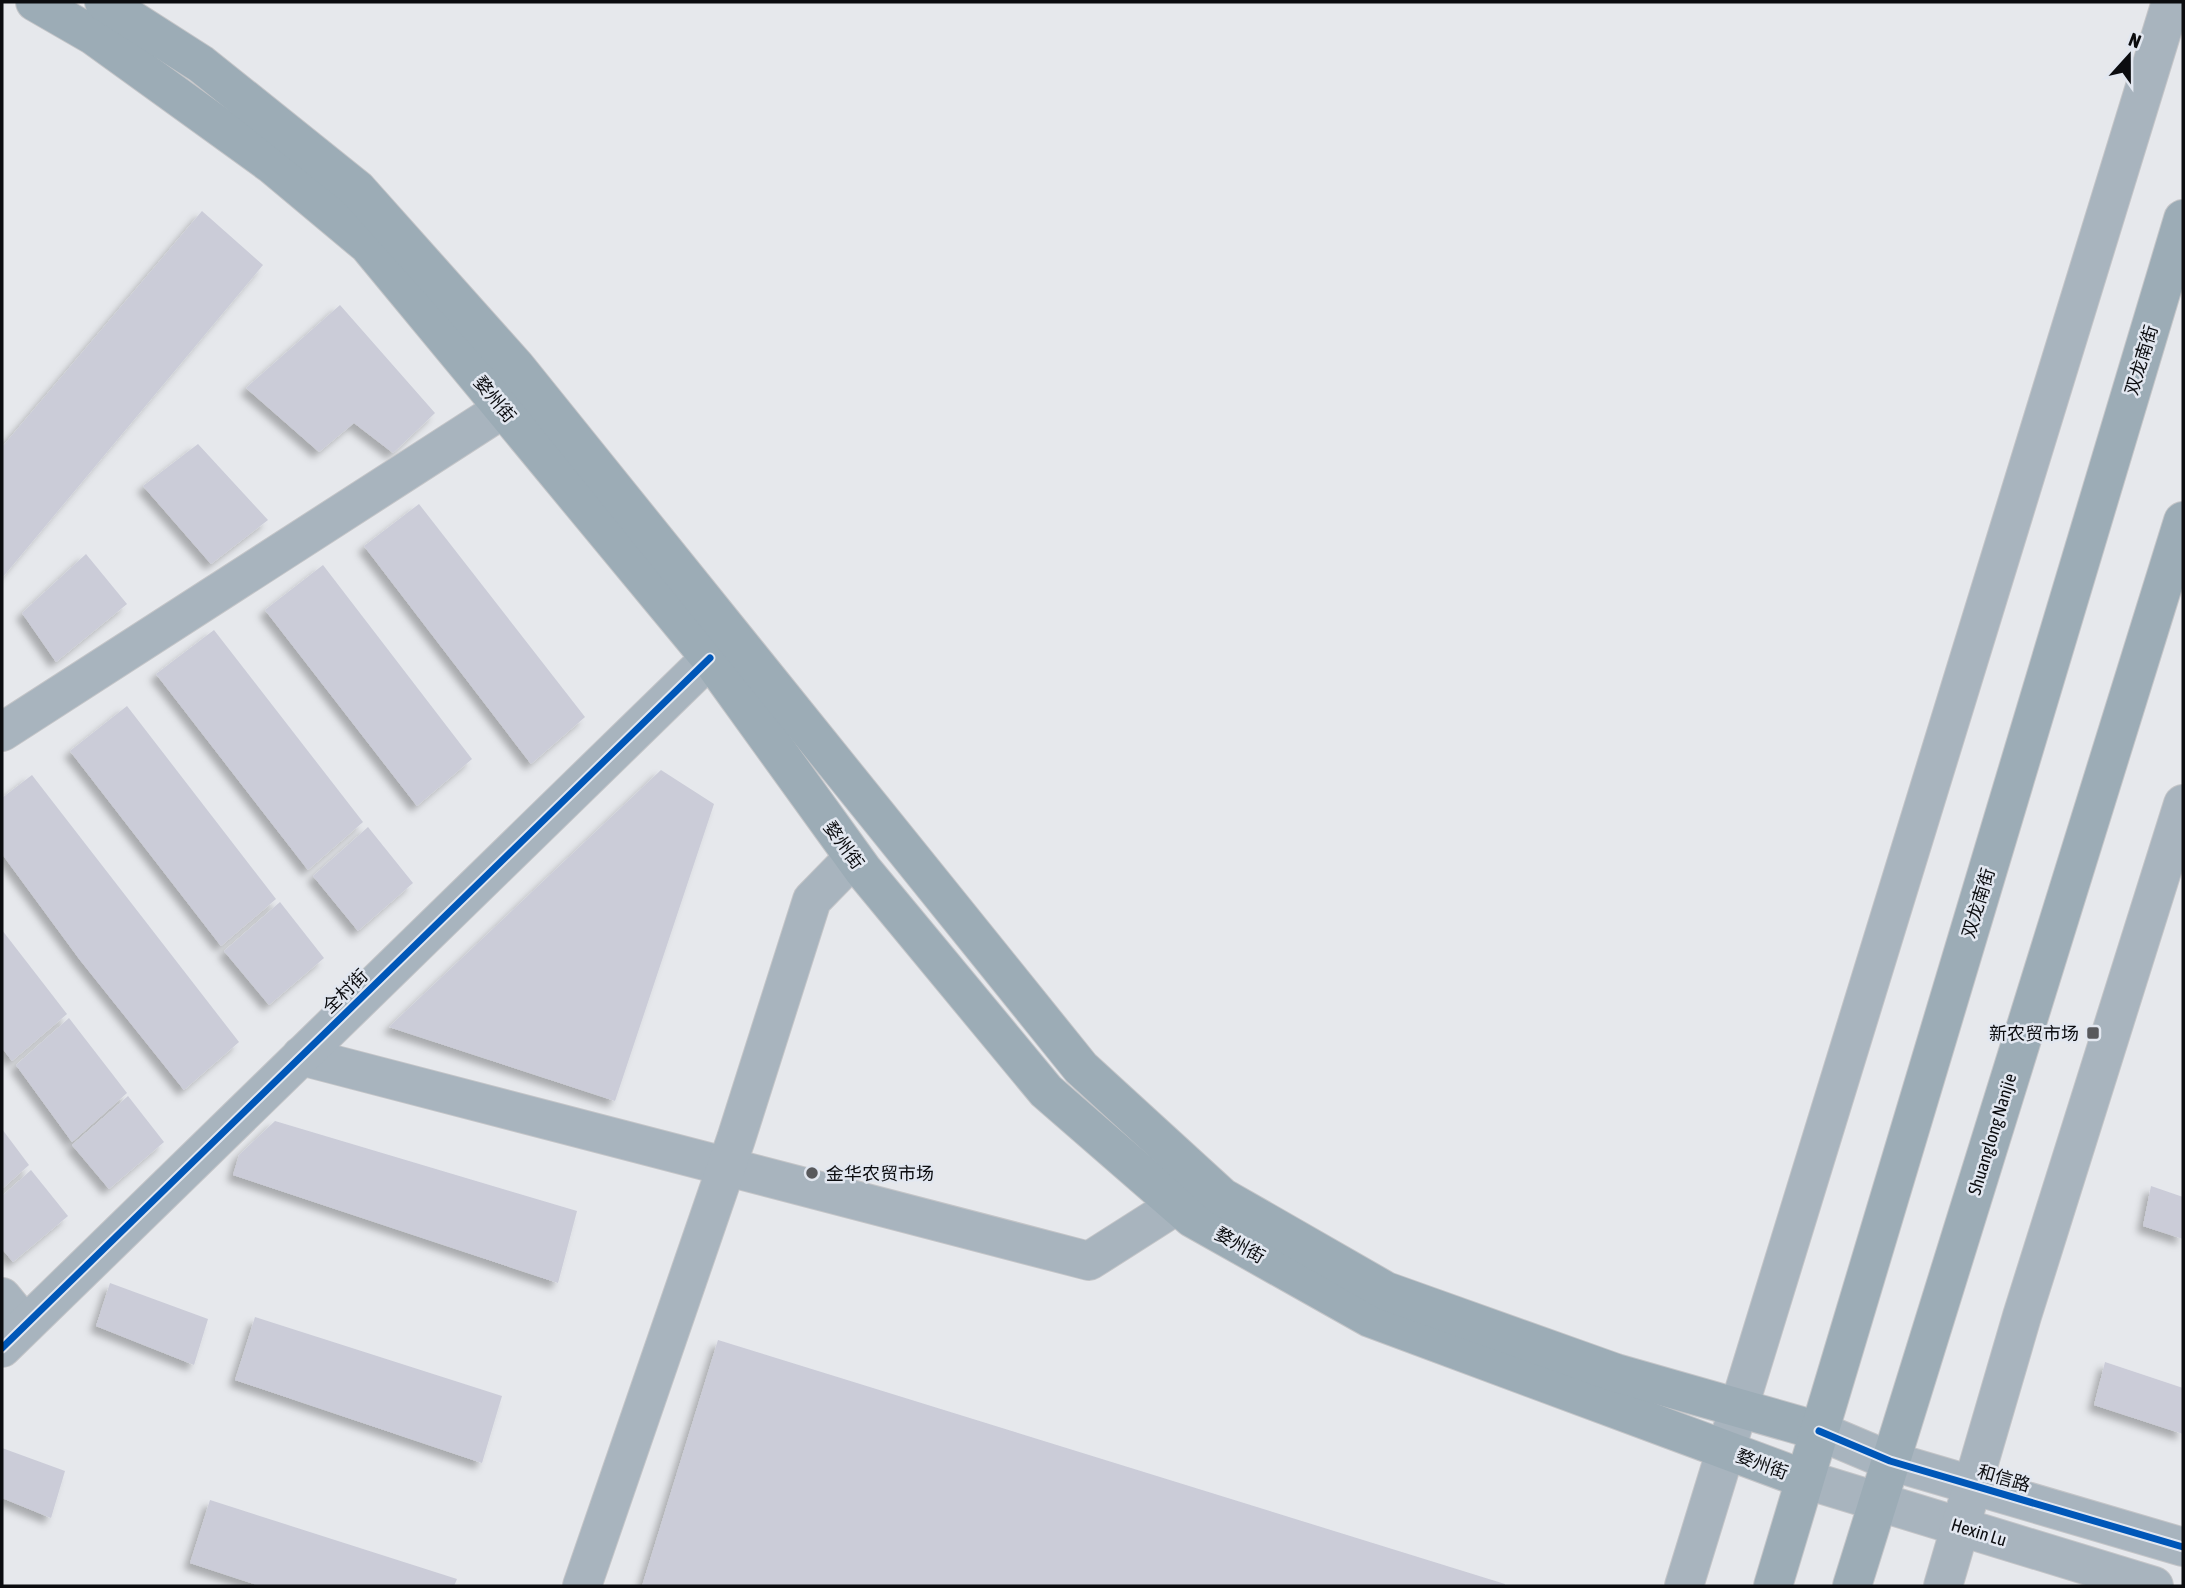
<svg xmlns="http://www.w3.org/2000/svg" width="2185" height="1588" font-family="'Asap Condensed','Noto Sans SC',sans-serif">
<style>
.building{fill:#cbccd8;filter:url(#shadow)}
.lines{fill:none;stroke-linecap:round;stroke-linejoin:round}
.minor-casing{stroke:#c4c5c8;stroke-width:40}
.major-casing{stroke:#c4c5c8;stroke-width:40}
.minor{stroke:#a8b4be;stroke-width:38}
.major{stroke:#9cacb6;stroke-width:38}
.cycleway-casing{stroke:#e2e7f0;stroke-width:11}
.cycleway{stroke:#0057b8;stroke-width:7}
.poi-dot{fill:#58595c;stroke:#e2e7f0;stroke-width:2.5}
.labels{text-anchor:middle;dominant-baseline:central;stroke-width:5;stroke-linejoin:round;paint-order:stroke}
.street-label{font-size:18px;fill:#0b0c0f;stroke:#e2e7f0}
.poi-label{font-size:18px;fill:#0b0c0f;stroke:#e2e7f0;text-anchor:end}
</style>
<defs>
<filter id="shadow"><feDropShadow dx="-6" dy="6" stdDeviation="3.5" flood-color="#0004"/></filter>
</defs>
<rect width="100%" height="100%" fill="#e6e8ec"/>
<g class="building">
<polygon points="202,211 263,265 2,578 2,447"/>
<polygon points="340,305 435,413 393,453 354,423 319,452 246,388"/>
<polygon points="198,444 268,520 211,564 143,486"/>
<polygon points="419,504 585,717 531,764 364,546"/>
<polygon points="86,554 127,604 56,662 22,613"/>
<polygon points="323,565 472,759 417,806 265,610"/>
<polygon points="214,630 363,822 308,870 156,674"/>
<polygon points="127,706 276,899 221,946 70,751"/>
<polygon points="661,770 714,804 615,1101 389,1027"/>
<polygon points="32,775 239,1042 184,1090 80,960 2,854 2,798"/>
<polygon points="368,827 413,883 358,931 313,876"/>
<polygon points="280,902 324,958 269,1005 224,951"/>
<polygon points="2,930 67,1014 12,1061 2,1048"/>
<polygon points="69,1018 127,1093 72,1142 16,1065"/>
<polygon points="128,1096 164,1142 109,1189 72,1145"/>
<polygon points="275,1121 577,1211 558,1283 233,1175 239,1155"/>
<polygon points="2,1129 29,1165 2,1189"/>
<polygon points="31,1170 68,1216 13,1262 2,1249 2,1196"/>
<polygon points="2151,1186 2183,1197 2183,1239 2143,1226"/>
<polygon points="110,1283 208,1319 194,1365 96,1326"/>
<polygon points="255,1317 502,1396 482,1463 235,1380"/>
<polygon points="718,1340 1505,1584 1505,1586 642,1586"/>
<polygon points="2105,1362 2183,1388 2183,1434 2094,1405"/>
<polygon points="2,1448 65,1471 51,1518 2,1498"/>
<polygon points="210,1500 457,1579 454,1586 260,1586 190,1563"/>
</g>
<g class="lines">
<defs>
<g id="minor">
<polyline points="2,732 503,409"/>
<polyline points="301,1056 1089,1261 1177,1205"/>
<polyline points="2,1297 25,1325"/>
<polyline points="2,1348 710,658"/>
<polyline points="1819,1431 1890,1461 2183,1547"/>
<polyline points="1804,1479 2154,1586"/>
<polyline points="582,1586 736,1139 812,900 853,858"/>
<polyline points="1684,1586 2171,2"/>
<polyline points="1943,1586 2022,1316 2183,804"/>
</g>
<g id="major">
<polyline points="35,2 94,36 271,164 368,245 710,658 863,870 1046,1091 1192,1218 1370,1318 1804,1479"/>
<polyline points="104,2 201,64 357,189 516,367 1081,1068 1222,1197 1386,1291 1616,1373 1819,1431"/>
<polyline points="1773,1586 2183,219"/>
<polyline points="1852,1586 2183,521"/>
</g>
</defs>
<use href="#minor" class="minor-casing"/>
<use href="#major" class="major-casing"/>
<use href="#minor" class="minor"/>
<use href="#major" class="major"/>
<defs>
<g id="cycleway">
<polyline points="2,1348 710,658"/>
<polyline points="1819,1431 1890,1461 2183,1547"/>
</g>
</defs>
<use href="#cycleway" class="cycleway-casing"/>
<use href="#cycleway" class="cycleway"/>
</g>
<g class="poi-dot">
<rect x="2086" y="1026" width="14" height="14" rx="3.5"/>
<circle cx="812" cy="1173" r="7"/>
</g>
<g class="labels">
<g class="street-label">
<text transform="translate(2141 360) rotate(-73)">双龙南街</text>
<text transform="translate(495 399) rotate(50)">婺州街</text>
<text transform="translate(844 845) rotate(54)">婺州街</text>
<text transform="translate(1978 903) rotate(-73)">双龙南街</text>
<text transform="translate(345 991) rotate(-44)">全村街</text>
<text transform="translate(1992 1134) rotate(-73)">Shuanglong Nanjie</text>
<text transform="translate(1240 1245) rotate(29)">婺州街</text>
<text transform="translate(1762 1464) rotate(20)">婺州街</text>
<text transform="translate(2004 1478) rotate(16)">和信路</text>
<text transform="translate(1979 1532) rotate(17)">Hexin Lu</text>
</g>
<g class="poi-label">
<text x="2079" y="1033">新农贸市场</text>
<text x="826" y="1173" text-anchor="start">金华农贸市场</text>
</g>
</g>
<rect width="2185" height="1588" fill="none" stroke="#0b0c0f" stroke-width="7"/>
<g transform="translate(2129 56) rotate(21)" stroke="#e2e7f0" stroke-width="5" paint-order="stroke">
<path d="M0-5L12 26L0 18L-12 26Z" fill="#0b0c0f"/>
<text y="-10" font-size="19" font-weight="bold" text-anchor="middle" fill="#0b0c0f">N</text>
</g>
</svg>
